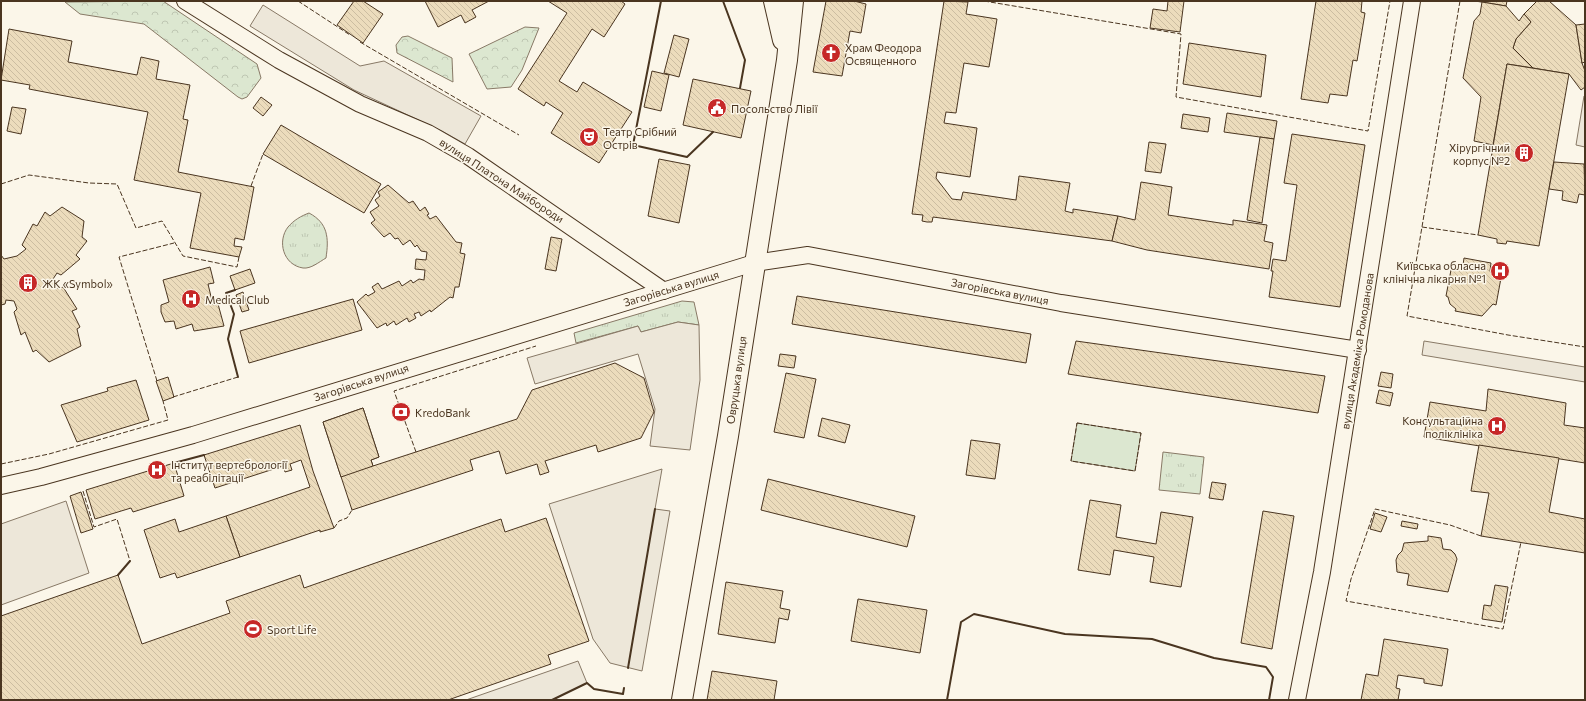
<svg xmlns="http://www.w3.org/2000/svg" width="1586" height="701" font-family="Commissioner,sans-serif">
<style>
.grass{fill:url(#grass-tufts);stroke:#887966}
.forest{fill:url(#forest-crowns);stroke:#887966}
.pitch{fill:#dce7d0;stroke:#887966}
.parking{fill:#ede7d9;stroke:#887966}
.building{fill:url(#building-back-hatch);stroke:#4a3520}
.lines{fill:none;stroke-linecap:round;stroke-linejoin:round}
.minor-casing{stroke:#4a3520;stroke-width:18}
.tertiary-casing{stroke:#4a3520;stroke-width:22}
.minor{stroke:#fbf6e9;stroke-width:16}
.tertiary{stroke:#fbf6e9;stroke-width:20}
.fence{stroke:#4a3520;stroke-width:1;stroke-dasharray:5 2;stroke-linecap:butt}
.wall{stroke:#4a3520;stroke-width:2}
.labels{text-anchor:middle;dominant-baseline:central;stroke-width:3;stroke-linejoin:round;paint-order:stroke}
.poi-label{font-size:11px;fill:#4a3520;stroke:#fbf6e9;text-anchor:start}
.street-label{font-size:11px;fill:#4a3520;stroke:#fbf6e9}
</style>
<defs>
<pattern id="grass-tufts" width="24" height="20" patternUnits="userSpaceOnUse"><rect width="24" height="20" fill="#dce7d0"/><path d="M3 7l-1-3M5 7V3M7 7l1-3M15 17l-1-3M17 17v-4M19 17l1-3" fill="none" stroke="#bec7b2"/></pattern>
<pattern id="forest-crowns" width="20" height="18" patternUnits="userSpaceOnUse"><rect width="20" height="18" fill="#dce7d0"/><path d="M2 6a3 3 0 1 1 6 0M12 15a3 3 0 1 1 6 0" fill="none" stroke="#bec7b2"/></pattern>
<pattern id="building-back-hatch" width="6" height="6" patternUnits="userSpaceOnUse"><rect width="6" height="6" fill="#ecdcbc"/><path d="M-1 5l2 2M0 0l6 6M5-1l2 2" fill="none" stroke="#ccbda1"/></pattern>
</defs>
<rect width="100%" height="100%" fill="#fbf6e9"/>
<g class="grass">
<path d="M309 213C328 223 329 238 326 258 319 262 311 269 303 268 283 265 277 241 288 227 294 220 301 216 309 213Z"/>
<polygon points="682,301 694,302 699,325 678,322 641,332 638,326 576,343 574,333"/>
<polygon points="1163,452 1204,457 1200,494 1159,490"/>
</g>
<g class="forest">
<polygon points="163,1 257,64 261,78 247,97 242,99 238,97 144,24 80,14 65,2"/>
<polygon points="525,27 539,28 522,70 511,87 487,89 469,54"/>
<polygon points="408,36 452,58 453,82 397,53 396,45 402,37"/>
</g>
<polygon class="pitch" points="1077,423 1141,433 1135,471 1071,461"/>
<g class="parking">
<polygon points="263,5 360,66 384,61 481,116 465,144 442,131 354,90 250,26"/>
<polygon points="1584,96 1585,96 1585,147 1576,145"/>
<polygon points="678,322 699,325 700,380 690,450 650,446 655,409 638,354 535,384 527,358 638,326 641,332"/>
<polygon points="1424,341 1585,367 1585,382 1422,355"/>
<polygon points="662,469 655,509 670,511 642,671 610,663 593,639 549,504"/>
<polygon points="66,501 89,573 1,605 1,524"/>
<polygon points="578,661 587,683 552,700 466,700"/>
</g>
<g class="building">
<polygon points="354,1 363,1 383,14 363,43 337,25"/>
<polygon points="425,1 489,1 472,10 476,17 465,23 461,15 438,27"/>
<polygon points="548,1 621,1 625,4 604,37 592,29 559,81 577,92 583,82 632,112 599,163 551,133 563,113 546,102 544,106 518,89 567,13"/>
<polygon points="826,1 854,1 866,4 861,33 850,31 842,76 813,72"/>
<polygon points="944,1 968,2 966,14 997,19 989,67 964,63 956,113 946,112 944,123 977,128 970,177 937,172 936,178 952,199 961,200 963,192 1016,200 1019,176 1070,183 1065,211 1073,213 1073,209 1118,216 1112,241 933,217 932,222 927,222 922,221 923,215 912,214"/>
<polygon points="1168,1 1184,1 1180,32 1150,28 1153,9 1167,11"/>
<polygon points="1316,1 1362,1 1361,12 1365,13 1357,61 1353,60 1347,96 1330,94 1328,103 1301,99"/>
<polygon points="1475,1 1507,1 1506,6"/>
<polygon points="1537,1 1549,1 1576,25 1582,63 1585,71 1585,87 1581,90 1569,74 1533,68 1513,48 1516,39 1531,22 1524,14"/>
<polygon points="1482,2 1506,6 1519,21 1524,14 1531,22 1516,39 1513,48 1533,68 1507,64 1493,145 1474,141 1481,97 1463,78 1474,21 1480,14"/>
<polygon points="1585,24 1585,62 1582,63 1576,25"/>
<polygon points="9,29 72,41 68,62 137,75 141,57 159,61 156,79 190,85 183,119 188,120 178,172 254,187 244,240 235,238 234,246 242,247 239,257 190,248 201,193 134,180 148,112 29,89 30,85 1,80"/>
<polygon points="674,35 689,39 679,77 664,73"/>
<polygon points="1189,43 1266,55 1261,97 1183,84"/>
<polygon points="1507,64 1569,74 1539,246 1507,241 1506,244 1497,243 1497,239 1478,235"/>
<polygon points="652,71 669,75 661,111 644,107"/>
<polygon points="693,79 751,91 741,138 683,125"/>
<polygon points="261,97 272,105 263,116 253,108"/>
<polygon points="12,107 26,109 21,134 7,131"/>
<polygon points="1227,113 1277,121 1274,139 1224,132"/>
<polygon points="1183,114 1210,118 1208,132 1181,128"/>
<polygon points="281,125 381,184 364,213 263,154"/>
<polygon points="1292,134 1365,145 1340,307 1269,297 1273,271 1271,271 1273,259 1286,261 1297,185 1284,183"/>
<polygon points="1260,137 1274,139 1262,223 1247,220"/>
<polygon points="1149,142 1166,144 1161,173 1145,171"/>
<polygon points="659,159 690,165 679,223 648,216"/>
<polygon points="1554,162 1584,164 1585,195 1579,194 1577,203 1562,200 1563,191 1549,189"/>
<polygon points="1141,182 1172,187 1168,215 1233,225 1233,220 1267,225 1264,241 1273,243 1269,269 1147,250 1112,241 1118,216 1135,220"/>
<polygon points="388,185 409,203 413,201 420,211 425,207 429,214 427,215 430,219 436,216 456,242 462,243 460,253 465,254 459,287 455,287 453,298 450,297 431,312 430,310 421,316 419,312 414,314 416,318 409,322 407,318 396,325 394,321 387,326 386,323 377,328 357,302 366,294 368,296 375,292 372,287 378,283 382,289 399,281 402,286 411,280 413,283 419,279 424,280 425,270 415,269 416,259 426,260 427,252 421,251 417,245 415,247 410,240 403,245 398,238 395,239 390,233 384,237 371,223 375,220 370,212 379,206 375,200 380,196 378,192"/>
<polygon points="62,207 84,221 82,237 87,241 76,255 80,259 61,275 57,273 53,279 58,289 63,287 77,309 72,311 80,327 77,329 81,346 49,362 36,350 33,352 25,332 21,335 14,312 17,309 14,301 6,300 5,304 1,305 1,255 4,259 17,256 26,249 22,245 33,224 37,226 45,212 50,216"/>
<polygon points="551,237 562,239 556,271 545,269"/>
<polygon points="1464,258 1491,263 1490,271 1495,277 1501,278 1496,305 1493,304 1482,316 1455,311 1456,309 1450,304 1448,297 1446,296 1451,270 1456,270 1463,265"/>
<polygon points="210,267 214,283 208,284 213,305 218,304 224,326 194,331 192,324 176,329 174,321 165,322 161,312 161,305 169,302 163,280"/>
<polygon points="250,269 255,283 235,290 230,276"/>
<polygon points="243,292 249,310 242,312 236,295"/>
<polygon points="797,296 1031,334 1026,363 792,324"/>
<polygon points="353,299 362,330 249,363 240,331"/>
<polygon points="1076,341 1325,376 1318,413 1068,374"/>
<polygon points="780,354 796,356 794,368 778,366"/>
<polygon points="615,363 644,378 654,412 641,438 598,452 596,445 545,461 549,472 540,475 537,464 506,474 499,451 470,460 473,470 352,510 323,422 363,408 379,457 371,460 373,466 517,419 532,390"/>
<polygon points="1381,372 1393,374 1391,388 1378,386"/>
<polygon points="786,373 816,379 804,438 774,432"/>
<polygon points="168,377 174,397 163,401 156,381"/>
<polygon points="136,380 149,420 77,442 61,405 108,391 107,388"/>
<polygon points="1488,389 1566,403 1564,425 1585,428 1585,463 1424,437 1430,402 1486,411"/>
<polygon points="1379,390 1393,393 1390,406 1376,403"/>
<polygon points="363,408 379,457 371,460 373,466 341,477 323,422"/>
<polygon points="822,418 850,425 845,443 818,436"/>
<polygon points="300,425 313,471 334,528 320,532 320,530 240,557 226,516 310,487 301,460 290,464 292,470 285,472 283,466 215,488 204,455"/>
<polygon points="971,440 1000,444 995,479 966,475"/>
<polygon points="1479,445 1559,458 1549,512 1585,519 1585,553 1481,536 1489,493 1471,491"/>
<polygon points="174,463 184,496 133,512 131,508 95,519 86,490"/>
<polygon points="768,479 915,516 907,547 761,510"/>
<polygon points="1212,482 1226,484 1223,500 1209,498"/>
<polygon points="81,492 93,529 81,533 70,496"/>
<polygon points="1090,500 1121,505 1116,537 1156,544 1161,512 1193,517 1181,587 1150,582 1154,557 1114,550 1110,575 1078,570"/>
<polygon points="1263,511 1294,516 1272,649 1241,643"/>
<polygon points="1375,513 1387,517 1381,532 1370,529"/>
<polygon points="226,516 240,557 177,578 175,573 160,578 144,530 175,519 179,532"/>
<polygon points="546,518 589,641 548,655 551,664 448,700 1,700 1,616 118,575 142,644 230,613 226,601 300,575 304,588 501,519 505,532"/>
<polygon points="1402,521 1418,524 1417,529 1401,526"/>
<polygon points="1428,536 1441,538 1443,549 1451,550 1455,554 1457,559 1448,592 1407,585 1409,574 1397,572 1396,560 1398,555 1402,551 1404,543 1428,541"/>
<polygon points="726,582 783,591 780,608 790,610 788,620 779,618 775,643 718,634"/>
<polygon points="1495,585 1508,587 1502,622 1482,619 1484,605 1491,606"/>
<polygon points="858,599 927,610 920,653 851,641"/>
<polygon points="1384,639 1448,649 1442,686 1424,683 1424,679 1398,675 1396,688 1400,689 1398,700 1361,700 1366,674 1378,676"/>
<polygon points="712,671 777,681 774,700 707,700"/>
</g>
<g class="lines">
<defs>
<g id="minor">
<polyline points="185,1 279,60 360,104 428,133 468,156 664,291"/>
<polyline points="1,486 41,477 193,435 754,263 808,255 1061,303 1358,350"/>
<polyline points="1297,700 1322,572 1412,1"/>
</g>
<g id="tertiary">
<polyline points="774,1 783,40"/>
<polyline points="682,700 728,436 787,60 793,1"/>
</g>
</defs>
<use href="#minor" class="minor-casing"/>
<use href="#tertiary" class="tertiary-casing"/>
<use href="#minor" class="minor"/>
<use href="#tertiary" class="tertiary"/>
<g class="fence">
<polyline points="298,1 350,35"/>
<polyline points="984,1 1181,34 1176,97 1368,131 1390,1"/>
<polyline points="1460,1 1407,316 1508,335 1585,347"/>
<polyline points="360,42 519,135"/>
<polyline points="1,184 29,175 89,183 117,184 136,228 162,221 183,256 237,267 239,257"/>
<polyline points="251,186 263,154"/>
<polyline points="1422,227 1478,235"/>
<polyline points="157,381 119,257 174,243"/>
<polyline points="173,397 238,377"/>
<polygon points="1077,423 1141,433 1135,471 1071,461"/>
<polyline points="416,452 394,391 536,346"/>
<polyline points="1,464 49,454 168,420 163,401"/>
<polyline points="83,491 94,527 117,519 130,561"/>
<polyline points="334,528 339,521 347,518 352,510"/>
<polyline points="1481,536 1450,525 1375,509 1351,579 1346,601 1503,629 1521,542"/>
</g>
<g class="wall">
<polyline points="661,1 633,145 687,157 713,132"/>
<polyline points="723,1 745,60 740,88"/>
<polyline points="235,290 226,293 234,314 228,339 238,377"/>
<polyline points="174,463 204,455"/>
<polyline points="118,575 130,561"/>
<polyline points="628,668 655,509"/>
<polyline points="552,700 587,683 594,689 623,694 624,688"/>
<polyline points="947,700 961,622 974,614 1065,634 1152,639 1214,658 1266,667 1273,677 1269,700"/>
</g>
</g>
<defs>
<symbol id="church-disc" viewBox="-11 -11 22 22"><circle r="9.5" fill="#c62828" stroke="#fbf6e9"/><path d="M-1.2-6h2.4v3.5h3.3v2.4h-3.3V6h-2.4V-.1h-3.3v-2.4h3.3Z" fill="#fff"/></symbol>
<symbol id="civic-disc" viewBox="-11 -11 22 22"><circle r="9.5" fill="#c62828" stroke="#fbf6e9"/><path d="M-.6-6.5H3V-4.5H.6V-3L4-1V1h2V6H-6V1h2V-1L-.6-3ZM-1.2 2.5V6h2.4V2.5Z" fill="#fff"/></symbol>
<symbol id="theatre-disc" viewBox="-11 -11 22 22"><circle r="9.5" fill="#c62828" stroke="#fbf6e9"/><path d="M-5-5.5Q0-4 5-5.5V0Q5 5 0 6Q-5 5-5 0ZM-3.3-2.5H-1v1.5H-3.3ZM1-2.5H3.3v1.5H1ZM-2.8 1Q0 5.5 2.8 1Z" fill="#fff"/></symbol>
<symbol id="building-disc" viewBox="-11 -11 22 22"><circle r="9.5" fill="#c62828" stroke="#fbf6e9"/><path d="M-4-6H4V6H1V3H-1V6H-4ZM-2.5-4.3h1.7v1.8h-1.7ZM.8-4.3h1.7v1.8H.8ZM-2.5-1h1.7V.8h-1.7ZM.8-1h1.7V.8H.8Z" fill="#fff"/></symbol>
<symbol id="hospital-disc" viewBox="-11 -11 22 22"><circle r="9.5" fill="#c62828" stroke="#fbf6e9"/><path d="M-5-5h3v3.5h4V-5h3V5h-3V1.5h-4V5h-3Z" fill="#fff"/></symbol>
<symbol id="bank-disc" viewBox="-11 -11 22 22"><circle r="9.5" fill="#c62828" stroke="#fbf6e9"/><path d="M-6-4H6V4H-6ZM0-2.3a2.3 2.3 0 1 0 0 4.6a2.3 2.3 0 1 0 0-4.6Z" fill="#fff"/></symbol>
<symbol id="stadium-disc" viewBox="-11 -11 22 22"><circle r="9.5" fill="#c62828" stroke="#fbf6e9"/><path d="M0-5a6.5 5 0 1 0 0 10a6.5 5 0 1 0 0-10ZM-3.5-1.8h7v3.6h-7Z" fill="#fff"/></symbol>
</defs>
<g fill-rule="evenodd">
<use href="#church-disc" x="820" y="42" width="22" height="22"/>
<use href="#civic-disc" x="706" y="97" width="22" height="22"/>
<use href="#theatre-disc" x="578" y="126" width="22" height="22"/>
<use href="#building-disc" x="1513" y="142" width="22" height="22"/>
<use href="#hospital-disc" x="1489" y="260" width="22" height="22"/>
<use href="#building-disc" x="17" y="272" width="22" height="22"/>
<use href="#hospital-disc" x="180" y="288" width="22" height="22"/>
<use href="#bank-disc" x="390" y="401" width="22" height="22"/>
<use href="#hospital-disc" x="1486" y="415" width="22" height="22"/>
<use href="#hospital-disc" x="146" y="459" width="22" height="22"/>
<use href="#stadium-disc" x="242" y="618" width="22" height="22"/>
</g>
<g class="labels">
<g class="poi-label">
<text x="845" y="47">Храм Феодора<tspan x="845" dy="13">Освященного</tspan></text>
<text x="731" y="108">Посольство Лівії</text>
<text x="603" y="131">Театр Срібний<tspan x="603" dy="13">Острів</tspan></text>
<text x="1510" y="147" text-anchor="end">Хірургічний<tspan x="1510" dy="13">корпус №2</tspan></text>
<text x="1486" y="265" text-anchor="end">Київська обласна<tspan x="1486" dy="13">клінічна лікарня №1</tspan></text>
<text x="42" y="283">ЖК «Symbol»</text>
<text x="205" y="299">Medical Club</text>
<text x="415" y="412">KredoBank</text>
<text x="1483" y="420" text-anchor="end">Консультаційна<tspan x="1483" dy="13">поліклініка</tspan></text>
<text x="171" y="464">Інститут вертебрології<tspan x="171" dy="13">та реабілітації</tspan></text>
<text x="267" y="629">Sport Life</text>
</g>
<g class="street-label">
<text transform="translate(502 180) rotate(33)">вулиця Платона Майбороди</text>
<text transform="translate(671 288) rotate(-17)">Загорівська вулиця</text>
<text transform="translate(1000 291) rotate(11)">Загорівська вулиця</text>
<text transform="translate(1357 351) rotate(-81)">вулиця Академіка Ромоданова</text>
<text transform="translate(736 380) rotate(-82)">Овруцька вулиця</text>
<text transform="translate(361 382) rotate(-18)">Загорівська вулиця</text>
</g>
</g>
<rect width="1586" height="701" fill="none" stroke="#4a3520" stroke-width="4"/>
</svg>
